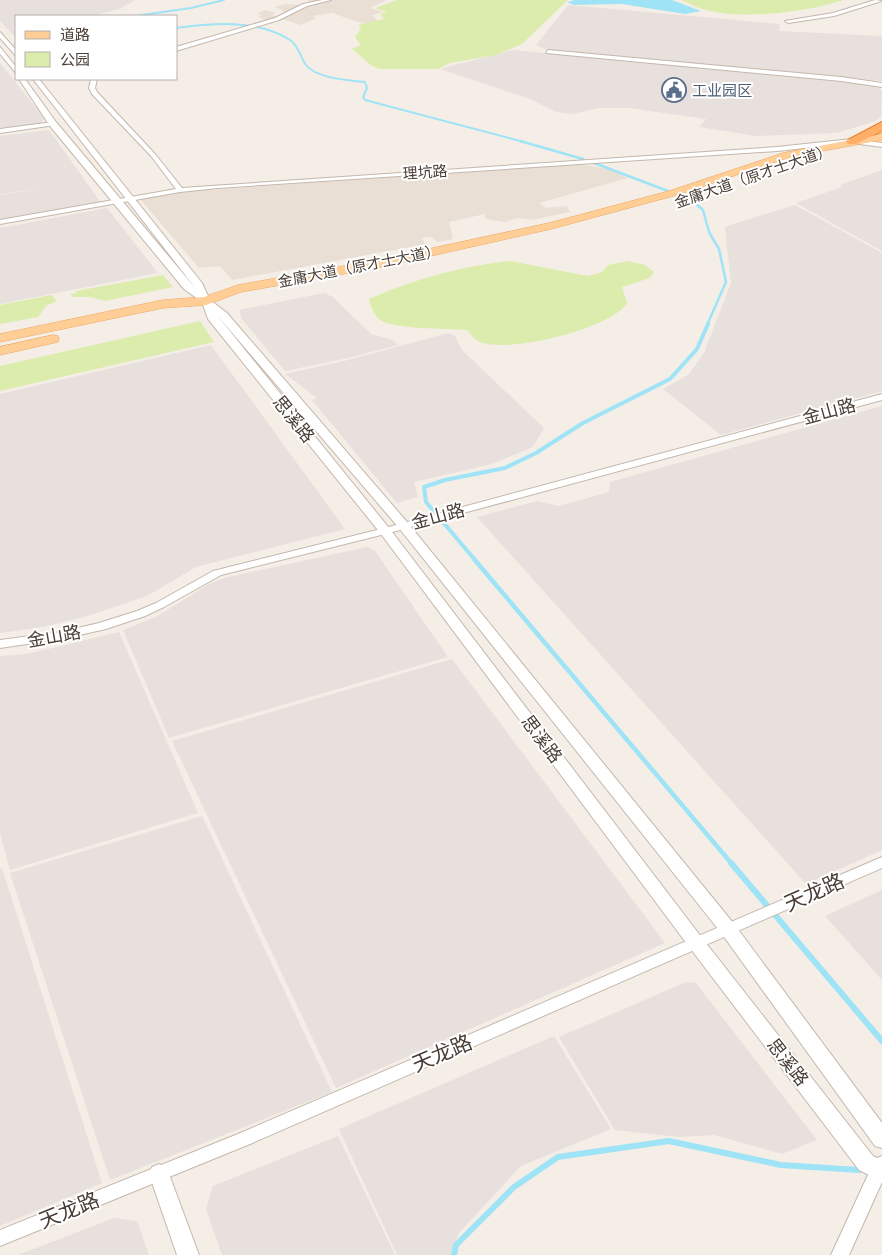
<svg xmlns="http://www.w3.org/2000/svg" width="882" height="1255" font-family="Inter,'Noto Sans SC',sans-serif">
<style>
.residential{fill:#e9dfd5}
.industrial{fill:#e7e0dc}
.green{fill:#dcecad}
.water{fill:#9fe3f6}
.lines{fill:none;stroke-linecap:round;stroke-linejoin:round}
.stream-far4{stroke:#9fe3f6;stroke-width:2}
.stream-far3{stroke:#9fe3f6;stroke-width:2.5}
.stream-far2{stroke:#9fe3f6;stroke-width:4}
.stream-far1{stroke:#9fe3f6;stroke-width:4.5}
.stream{stroke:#9fe3f6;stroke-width:6}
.minor-casing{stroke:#c4b7ac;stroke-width:2}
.tertiary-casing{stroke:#c4b7ac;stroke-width:2}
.primary-casing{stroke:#eda65d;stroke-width:1}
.motorway-casing{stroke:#e97f2d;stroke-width:2}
.minor{fill:#fff;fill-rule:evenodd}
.tertiary{fill:#fff;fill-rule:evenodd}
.primary{fill:#ffcd96;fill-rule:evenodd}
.motorway{fill:#ffaf68;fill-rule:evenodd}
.labels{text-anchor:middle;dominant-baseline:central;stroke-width:4;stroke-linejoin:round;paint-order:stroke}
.far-service-label{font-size:15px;fill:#4e5e75;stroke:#fff;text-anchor:start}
.far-street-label{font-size:15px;fill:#493d35;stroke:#fff}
.street-label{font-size:18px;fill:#493d35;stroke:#fff}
.near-street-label{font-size:21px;fill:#493d35;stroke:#fff}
</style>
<rect width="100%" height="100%" fill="#f5eee7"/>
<g class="residential">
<polygon points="307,0 386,0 370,8 383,12 372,15 378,21 364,24 332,13 313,16 316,18 301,25 282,19 271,22 258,17 262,15 257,14 265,10 276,13 271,15 278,16 285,12 275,7 284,4 302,5 310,2"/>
<polygon points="581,164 607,169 628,178 539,203 546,208 567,206 570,212 532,220 517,218 505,222 485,219 485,214 449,222 453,239 438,242 430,237 421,238 426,244 232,280 220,266 199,268 140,199 180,192"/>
</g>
<g class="industrial">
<polygon points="0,0 136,0 119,9 99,14 103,16 16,16 16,38 0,21"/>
<polygon points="568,5 780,24 779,31 882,36 882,81 546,50 536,45"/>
<polygon points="513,50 871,85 882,90 881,117 876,121 837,133 756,136 699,127 706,119 629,108 600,108 572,114 556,112 530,99 440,69"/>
<polygon points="0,63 45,119 40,123 0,128"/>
<polygon points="49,130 101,203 0,220 0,195 48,187 0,194 0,136"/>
<polygon points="882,170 882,251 796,203 842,187 840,185"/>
<polygon points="795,205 882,253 882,391 721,435 663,389 688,375 704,353 731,283 725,229 727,226"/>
<polygon points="107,208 158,273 0,304 0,228"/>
<polygon points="324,293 333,297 371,334 393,340 398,345 348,358 285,371 242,319 239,310"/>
<polygon points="449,333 455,336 462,350 544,428 533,447 492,464 414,482 418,497 397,503 312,400 317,398 285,374 344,361"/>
<polygon points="211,345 345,529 196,567 147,596 91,615 43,627 0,633 0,394"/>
<polygon points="882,406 882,850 806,884 477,517 537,501 559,506 609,492 610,482"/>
<polygon points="367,547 375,551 448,657 169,738 123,630 156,617 209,584 224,578"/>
<polygon points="119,632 198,813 10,870 0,833 0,656 27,654"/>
<polygon points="452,659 665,943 336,1088 172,741"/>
<polygon points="202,816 332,1092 110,1180 10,873"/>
<polygon points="2,868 102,1183 0,1226 0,869"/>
<polygon points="882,890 882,980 825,916"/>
<polygon points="686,982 696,983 817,1140 782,1154 714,1135 679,1137 615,1130 559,1037"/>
<polygon points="554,1036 611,1129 521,1166 458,1234 453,1255 397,1255 339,1129"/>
<polygon points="338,1136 395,1255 222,1255 206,1209 213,1186"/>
<polygon points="114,1218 137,1221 149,1255 18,1255"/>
</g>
<g class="green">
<polygon points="397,0 568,0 522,44 496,55 450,63 438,69 380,69 372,66 352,49 361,45 355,37 361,29 358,25 384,19 380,14 387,12 375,8"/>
<path d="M681 0H843C809 12 741 20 706 10 697 8 689 3 681 0Z"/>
<path d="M510 261 588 276 602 272 608 265 628 261 645 265 654 272 650 278 622 287 627 303C612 329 504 355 478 341 474 339 470 333 467 330 449 328 391 330 379 319 373 313 371 307 369 299 415 279 461 266 510 261Z"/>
<polygon points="163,275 173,287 105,301 90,297 73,297 70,294 76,293 76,291"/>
<polygon points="51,295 57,301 46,306 38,317 0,324 0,305"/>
<polygon points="200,321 214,342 0,391 0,366"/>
</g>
<polygon class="water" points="575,0 672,0 701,11 685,14 622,4 574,5 567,2"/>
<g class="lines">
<g class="stream-far4">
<polyline points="135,16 191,8 224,0"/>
<path d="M176 28C212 23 258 19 290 40 299 46 300 57 306 65 317 79 349 80 365 82L367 88 363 97 365 100 524 142"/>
</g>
<g class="stream-far3">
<polyline points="520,141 583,159"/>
<polyline points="594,163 668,191"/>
<polyline points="696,204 703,210 709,232 719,249 726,282 707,325"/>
</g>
<polyline class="stream-far2" points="475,560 426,502 424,487 445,480 505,468 536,453 583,423 670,379 697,349 708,324"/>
<polyline class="stream-far1" points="474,559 732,864"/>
<g class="stream">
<polyline points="731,863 882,1041"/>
<polyline points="454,1255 456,1245 514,1187 558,1157 669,1141 781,1165 859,1170"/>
</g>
<defs>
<g id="minor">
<polygon points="322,0 331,0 307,6 279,20 176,51 176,47 275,18 303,4"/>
<polygon points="875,0 882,1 834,16 788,23 785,21 833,13"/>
<polygon points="548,50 841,77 882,83 882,87 841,81 546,53"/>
<polygon points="91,79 97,79 95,88 97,92 155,154 182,188 777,147 852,139 882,143 882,147 852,143 777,151 218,188 180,192 0,224 0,220 176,189 151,156 92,94 89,88"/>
<polygon points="53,122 55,123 55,125 0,133 0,129"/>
<polygon points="882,394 882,400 389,533 221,575 164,607 145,616 106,629 61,639 0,648 0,640 61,632 99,623 137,611 156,603 213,571 381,529"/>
<polygon points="882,857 882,868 250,1144 0,1246 0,1230 238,1134"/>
<polygon points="879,1162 882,1163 882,1182 849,1255 831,1255 873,1164"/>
</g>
<g id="tertiary">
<polygon points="0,32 16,50 16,56 0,38"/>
<polygon points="0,47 16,67 16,73 0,54"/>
<polygon points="19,79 25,79 56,122 196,289 33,79 39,79 202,283 210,300 227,313 407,522 734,924 882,1123 882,1148 875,1146 722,934 399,528 216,314 389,528 702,938 873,1156 877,1158 882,1156 882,1178 879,1180 859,1170 690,948 381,534 208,319 202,302 184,289 50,126"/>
<polygon points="159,1164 166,1167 169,1174 199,1255 177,1255 149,1174 152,1167"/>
</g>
<g id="primary">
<polygon points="882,134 882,140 790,157 677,195 551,229 377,268 241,292 206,305 163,308 0,342 0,334 163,300 204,297 238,285 377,260 549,223 669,191 783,153"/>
<polygon points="53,335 58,336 59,339 58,342 0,355 0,347"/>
</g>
<polygon id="motorway" points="882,122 882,131 856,144 848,144 846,141"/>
</defs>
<use href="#minor" class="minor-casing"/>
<use href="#tertiary" class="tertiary-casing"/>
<use href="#primary" class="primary-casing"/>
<use href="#motorway" class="motorway-casing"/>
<use href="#minor" class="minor"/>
<use href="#tertiary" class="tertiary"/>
<use href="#primary" class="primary"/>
<use href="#motorway" class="motorway"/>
</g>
<defs>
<symbol id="civic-ring" viewBox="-11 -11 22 22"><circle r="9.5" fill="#fff" stroke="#5c6f8a" stroke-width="1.5"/><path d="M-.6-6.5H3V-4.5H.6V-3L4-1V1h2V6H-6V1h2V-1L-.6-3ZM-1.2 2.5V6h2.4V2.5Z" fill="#5c6f8a"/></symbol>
</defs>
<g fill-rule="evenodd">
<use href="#civic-ring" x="660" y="76" width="28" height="28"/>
</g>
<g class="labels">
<g class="far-service-label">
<text x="692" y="90">工业园区</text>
</g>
<g class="far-street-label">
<text transform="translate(425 172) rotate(-4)">理坑路</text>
<text transform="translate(753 176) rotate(-19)">金庸大道（原才士大道）</text>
<text transform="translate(359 266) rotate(-11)">金庸大道（原才士大道）</text>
</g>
<g class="street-label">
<text transform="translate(829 411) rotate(-15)">金山路</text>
<text transform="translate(294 419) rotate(51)">思溪路</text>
<text transform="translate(438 516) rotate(-15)">金山路</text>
<text transform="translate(54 636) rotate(-10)">金山路</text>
<text transform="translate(542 739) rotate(53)">思溪路</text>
<text transform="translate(788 1062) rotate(52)">思溪路</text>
</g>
<g class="near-street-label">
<text transform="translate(814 892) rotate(-24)">天龙路</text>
<text transform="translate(442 1053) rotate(-23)">天龙路</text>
<text transform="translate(69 1210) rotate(-22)">天龙路</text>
</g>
</g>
<rect x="15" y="15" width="162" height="65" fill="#ffffff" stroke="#b6b1ae"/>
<rect x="25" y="31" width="25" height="8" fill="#ffcd96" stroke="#b6b1ae"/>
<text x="60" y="40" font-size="15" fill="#493d35">道路</text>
<rect x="25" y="52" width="25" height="15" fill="#dcecad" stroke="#b6b1ae"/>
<text x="60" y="65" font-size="15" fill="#493d35">公园</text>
</svg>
